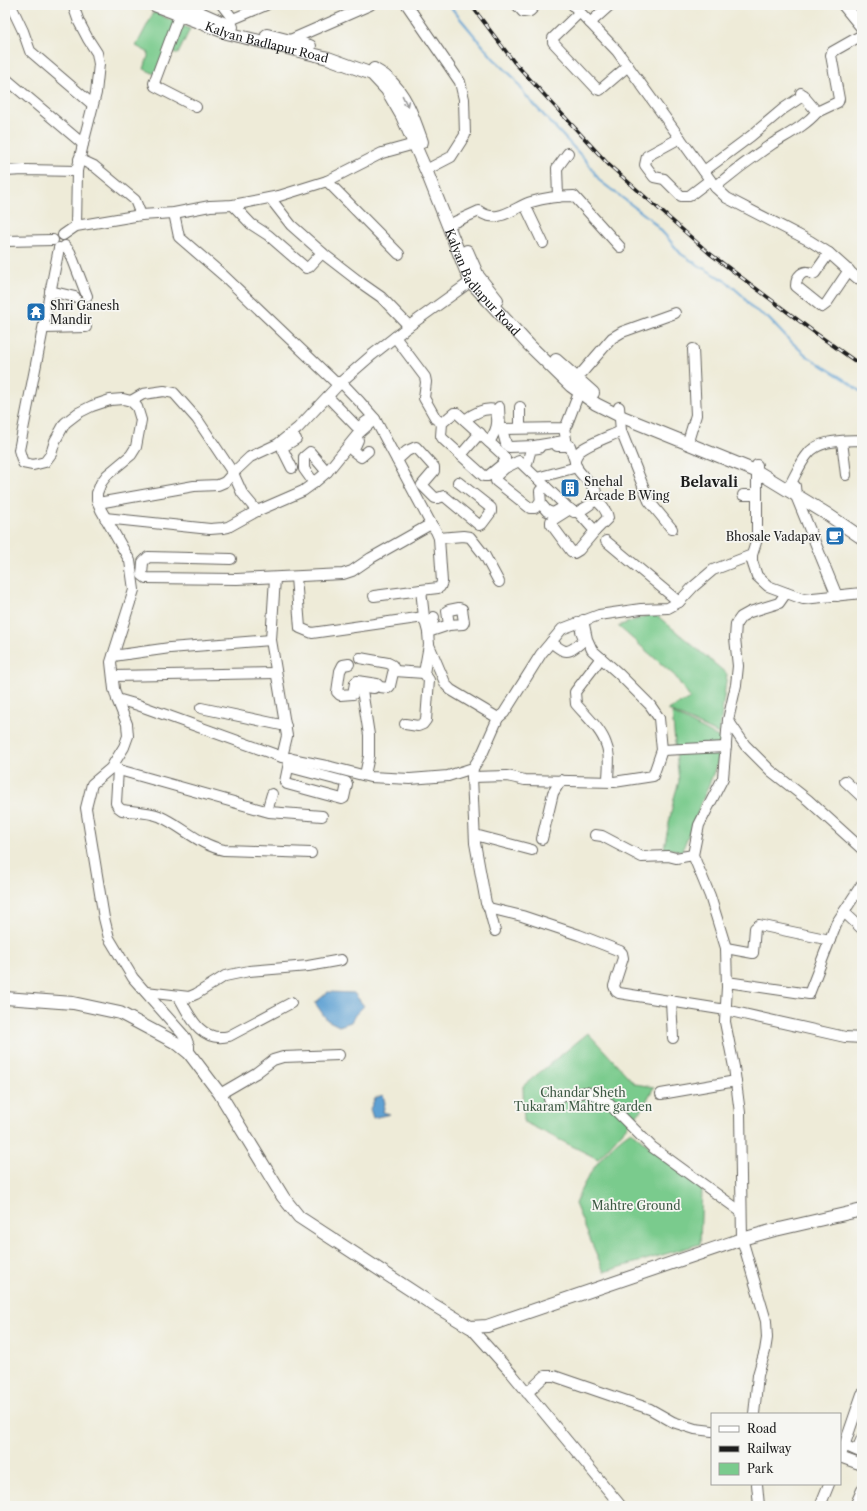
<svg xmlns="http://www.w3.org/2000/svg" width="867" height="1511" font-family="'Libre Caslon Text',serif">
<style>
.green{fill:#7acb8d;stroke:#4b7454}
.water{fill:#5fa1d3;stroke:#3e5e78}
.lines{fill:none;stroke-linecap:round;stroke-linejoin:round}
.stream{stroke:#5fa1d3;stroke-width:2}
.minor-casing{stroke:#66645e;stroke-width:12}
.major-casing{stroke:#66645e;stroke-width:14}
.minor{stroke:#fff;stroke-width:10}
.major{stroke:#fff;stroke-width:12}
.rail-casing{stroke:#1c1c1c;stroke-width:3.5}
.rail{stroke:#f6f6f2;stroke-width:2;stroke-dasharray:6;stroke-linecap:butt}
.oneway{stroke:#999}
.labels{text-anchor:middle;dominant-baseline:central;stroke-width:3.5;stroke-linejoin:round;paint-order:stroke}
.street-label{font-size:12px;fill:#1c1c1c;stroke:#f6f6f2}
.poi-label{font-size:12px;fill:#1c1c1c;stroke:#f6f6f2;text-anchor:start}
.park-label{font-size:12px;fill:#3d5944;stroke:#f6f6f2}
.quarter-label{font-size:14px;font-weight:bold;fill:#1c1c1c;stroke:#f6f6f2}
</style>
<rect width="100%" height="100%" fill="#f6f6f2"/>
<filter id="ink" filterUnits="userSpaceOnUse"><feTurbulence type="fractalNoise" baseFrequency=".025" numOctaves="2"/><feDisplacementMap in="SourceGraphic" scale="8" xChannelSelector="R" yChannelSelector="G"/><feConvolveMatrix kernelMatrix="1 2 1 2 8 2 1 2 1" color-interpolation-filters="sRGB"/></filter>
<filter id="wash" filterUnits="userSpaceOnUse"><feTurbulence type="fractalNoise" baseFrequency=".012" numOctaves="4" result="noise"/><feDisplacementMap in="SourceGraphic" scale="16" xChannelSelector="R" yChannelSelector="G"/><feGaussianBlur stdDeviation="0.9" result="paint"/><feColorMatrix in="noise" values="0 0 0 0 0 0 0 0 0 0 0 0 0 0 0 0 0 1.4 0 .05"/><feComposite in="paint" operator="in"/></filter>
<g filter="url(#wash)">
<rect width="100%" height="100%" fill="#eeebd8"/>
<g class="green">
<polygon points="154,12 190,29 178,54 167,49 157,75 144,69 149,53 136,46"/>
<polygon points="654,613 727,674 719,734 668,710 690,698 675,676 618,626"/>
<polygon points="672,713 724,740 722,750 710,782 682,851 664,848 674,798 679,781"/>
<polygon points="588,1033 635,1084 654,1087 642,1109 598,1159 524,1122 523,1086"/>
<path d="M631 1131 702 1190 700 1244 604 1272 575 1204C585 1176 607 1146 631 1131Z"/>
</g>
<g class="water">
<polygon points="328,992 354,993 364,1006 355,1015 351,1022 339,1026 327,1020 315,1003"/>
<polygon points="383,1095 385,1103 383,1112 390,1114 373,1118 370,1109 375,1098"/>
</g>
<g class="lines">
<polyline class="stream" points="449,5 493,58 513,77 527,97 588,163 600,181 649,218 666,236 681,254 703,268 726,281 743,296 752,308 768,318 786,337 807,356 845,380 862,393"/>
</g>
</g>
<g filter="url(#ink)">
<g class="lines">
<defs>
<g id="minor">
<polyline points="7,5 13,10 23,31 30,51 92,104"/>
<polyline points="73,5 79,22 88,39 97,53 99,64 96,93 83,144 77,171 76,226"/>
<polyline points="222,5 233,19"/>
<polyline points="407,5 460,82 464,99 465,135 451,157 426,170"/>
<polyline points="517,5 523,12 530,11 536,5"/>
<polyline points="573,5 617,51 716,188 727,198 810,241 829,253 857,278 862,279"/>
<polyline points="580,12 553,38 553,42 597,89 600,90 628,66"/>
<polyline points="179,16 154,83 155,86 196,107"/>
<polyline points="590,23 610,5"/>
<polyline points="227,32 233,19 266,5"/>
<polyline points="288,44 290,40 370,5"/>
<polyline points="5,78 83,144"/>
<polyline points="801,93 817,112 838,102 839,99 831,55 832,52 862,35"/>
<polyline points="680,138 647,156 645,165 654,177 664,179 681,196 689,196 710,180"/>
<polyline points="79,159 94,166 135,200 141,215"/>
<polyline points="5,171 24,170 77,171"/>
<polyline points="704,171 751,136 783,109 804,95"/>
<polyline points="327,181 399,254"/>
<path d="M715 187C733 172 753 157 772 144 788 134 805 126 817 112"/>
<polyline points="558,197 557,168 568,153"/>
<polyline points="270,198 291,225 326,256 361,283 381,297 409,326"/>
<polyline points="233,205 251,224 268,235 306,268 309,267 322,253"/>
<polyline points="525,205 543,243"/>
<polyline points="174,213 179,237 223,275 335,382 341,382 360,402 375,419 431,524 436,531 439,538 442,582 440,587 438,588 421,590 424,617 428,632 429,645 446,685 451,690 498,718 504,713 541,654 562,629 599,615 641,609 668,608 679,602 693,587 713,570 752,555 757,539 757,465"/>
<path d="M448 225 479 211C497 225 513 208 531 202 544 198 561 196 574 196L620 247"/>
<polyline points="63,235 76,226 141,215 174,213 210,206 233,205 279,196 327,181 382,153 422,142"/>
<polyline points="5,241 53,240"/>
<polyline points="65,246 70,252 87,296"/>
<polyline points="59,248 19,450 23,463 33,465 45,462 51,454 55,441 65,423 78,413 92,406 110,400 123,399 131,401 137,407 141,420 136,447 131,455 107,475 101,483 97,493 97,500 101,510 130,561 134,590 111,662 114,689 117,699 127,724 128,736 124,747 111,768 92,784 86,808 104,918 109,938 133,978 186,1038 189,1046 189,1053"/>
<path d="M829 253 815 273 813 274C803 268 796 277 796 286L822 307 826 304 849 270"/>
<polyline points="50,291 75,297"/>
<polyline points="44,328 86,327"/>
<polyline points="395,337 425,377 426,382 424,398 436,419 442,423 454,413 457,413 501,453 505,458 505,462 488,476 484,476 443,439 441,436 442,423"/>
<polyline points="573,383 612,338 622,332 675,313"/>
<polyline points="328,397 357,427 359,427 367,421"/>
<polyline points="499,407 500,428 502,429 564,428 567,424 582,385"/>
<polyline points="520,407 520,428"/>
<polyline points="619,407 621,431 649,501 672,529"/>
<path d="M465 420C473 414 484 407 495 410 500 422 496 432 489 442"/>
<polyline points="502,429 506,444 509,447 534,446 564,441 566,439 564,428"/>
<polyline points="358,440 353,451 361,457 368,451"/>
<polyline points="842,441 846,475"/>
<polyline points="690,445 689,438 696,415 693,349"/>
<polyline points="557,446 570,446 575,461"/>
<polyline points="461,455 480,433"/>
<polyline points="397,460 407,451 416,447 434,467 434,471 422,485 435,498 438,498 444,496 479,525 482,524 491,512 491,508 458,482"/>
<polyline points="526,467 531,449 539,448"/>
<polyline points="292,468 283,450 283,447 296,439"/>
<polyline points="537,478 577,467"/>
<polyline points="314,483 304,469 304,457 310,452 327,472"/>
<polyline points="545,486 540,491 541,504 547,511 553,513 562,508"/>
<polyline points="795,486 796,496 837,596"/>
<path d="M787 490C794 479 799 465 807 455 818 439 844 441 862 440"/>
<polyline points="743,495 757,495"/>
<path d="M540 502 535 508H530L496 481V476L505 468 519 461 568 508 574 512H578C583 509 593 504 595 499 604 484 562 471 579 452 585 445 611 436 621 431"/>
<polyline points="98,503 194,486 218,485 225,482 233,473 197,419 174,393 164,391 143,394 131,401"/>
<polyline points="570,509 551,521 551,524 571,551 574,553 579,550 595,531 578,512"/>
<polyline points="257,511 242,493 233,473 250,457 278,444 298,428 341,382 372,355 409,326 477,277"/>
<polyline points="105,518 210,529 223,528 228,527 257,511 303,491 314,483 327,472 358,434 375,419"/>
<path d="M595 531 608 518C607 511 601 504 595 500"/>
<polyline points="439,538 463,536 470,537 485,556 499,582"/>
<polyline points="606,541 679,602"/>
<polyline points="752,555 752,561 757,576 768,586 803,599 862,593"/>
<polyline points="231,559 148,557 143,562 142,575 146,578 237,579 343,574 352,571 371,558 431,524"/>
<polyline points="296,577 300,628 312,633 424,617"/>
<polyline points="275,578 271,640 287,736 282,757"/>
<polyline points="786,593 779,603 750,612 741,617 736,624 735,638 738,666 736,685 728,720 745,745 771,771 808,800 862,849"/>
<polyline points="374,596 421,590"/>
<polyline points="425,621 433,621 434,617"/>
<polyline points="428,632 449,625 447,611 449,610 459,608 462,609 464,622 463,624 449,625"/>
<path d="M551 642C559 648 565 655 574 648 578 645 582 643 584 639L581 631"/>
<polyline points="113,656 170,648 271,640"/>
<polyline points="360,658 388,663 392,665 395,671"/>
<path d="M601 658 575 692 576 704C586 716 601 729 606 744 611 755 608 769 608 781"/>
<polyline points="349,664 343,665 340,671 337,692 340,695 353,694 355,683 357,681 377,684 380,687 388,688 390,686 393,673 395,671 424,673"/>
<polyline points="113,676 276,673"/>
<polyline points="117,699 138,705 282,757 331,767 370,777 410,779 448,776 473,768 483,752 498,718"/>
<polyline points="201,708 286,726"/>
<polyline points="728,720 723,778 699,825 693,855 710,896 726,948 727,987 725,1022 734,1067 740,1113 742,1239 766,1321 767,1338 765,1351 758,1375 754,1414"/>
<polyline points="405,724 418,726 423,724 426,720 429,680 424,673 429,645"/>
<polyline points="662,750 726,747"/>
<polyline points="289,767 346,782 347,784 344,798 342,799 287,784 285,782 290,758"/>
<polyline points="112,768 269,812 322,816"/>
<polyline points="473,768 472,777 475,843 486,903 489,908 522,916 579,935 620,951 622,953 623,958 614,986 616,991 619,993 726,1010 845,1037 862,1038"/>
<path d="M118 769 116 803 118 807 122 810C134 812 148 812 159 816 182 826 199 845 224 850L311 853"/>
<polyline points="365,775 369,756 369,735 362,690 364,687 374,688"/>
<polyline points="472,777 507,776 525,780 614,782 653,776 662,750 659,718 650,705 618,673 592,650 587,639 583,620"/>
<polyline points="845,781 862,797"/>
<polyline points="267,811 272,794"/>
<polyline points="475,835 532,850"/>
<polyline points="595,835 602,836 642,857 668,856 676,858 693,855"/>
<polyline points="542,839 553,793 561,780"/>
<polyline points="489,908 495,931"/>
<polyline points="844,912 862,929"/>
<polyline points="726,948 753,953 755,928 759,925 830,940"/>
<polyline points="727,982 809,994 836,924 862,884"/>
<polyline points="146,992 189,997 196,994 225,976 249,971 308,966 341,960"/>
<path d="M179 997C190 1017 201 1043 229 1036L291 1003"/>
<polyline points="671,1001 673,1038"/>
<polyline points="220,1094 256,1073 273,1060 283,1057 339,1055"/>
<polyline points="661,1094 736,1081"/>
<polyline points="549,1099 586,1092 593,1094 606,1101 652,1147 740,1211"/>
<polyline points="470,1327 512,1374 621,1506"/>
<polyline points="527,1393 545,1376 554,1376 650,1409 673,1422 695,1429 712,1431"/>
<polyline points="844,1445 862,1453"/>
<polyline points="857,1450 862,1438"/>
<polyline points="840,1457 862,1465"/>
<polyline points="840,1458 862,1394"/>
<polyline points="757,1484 759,1506"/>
<polyline points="820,1506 829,1484"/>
<polyline points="855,1506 862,1490"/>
</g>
<g id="major">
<path id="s1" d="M154 5 227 33 328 58 372 74 387 90 402 116 428 175 470 281 529 345 571 386 596 404 620 416 758 472 827 514 862 538"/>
<polyline points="182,5 232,27"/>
<polyline points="844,5 862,27"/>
<polyline points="267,35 310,46"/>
<path d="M374 69C378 72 383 74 387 78 406 94 414 119 422 142"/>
<polyline points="467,251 478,276 497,300"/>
<polyline points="556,360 593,393"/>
<polyline points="5,998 73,1003 120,1013 178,1044 189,1053 220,1094 283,1197 299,1217 432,1304 470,1327 487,1326 742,1239 771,1231 862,1210"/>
</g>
</defs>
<use href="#minor" class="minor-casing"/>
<use href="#major" class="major-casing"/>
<use href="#minor" class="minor"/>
<use href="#major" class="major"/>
<defs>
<polyline id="rail" points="471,5 514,62 609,165 709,253 814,332 862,366"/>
</defs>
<use href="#rail" class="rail-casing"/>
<use href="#rail" class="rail"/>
</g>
<defs><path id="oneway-shaft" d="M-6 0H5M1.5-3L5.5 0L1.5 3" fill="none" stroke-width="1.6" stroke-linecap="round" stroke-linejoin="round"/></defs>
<use class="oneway" href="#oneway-shaft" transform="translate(405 101) rotate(64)"/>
</g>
<defs>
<symbol id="temple-square" viewBox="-11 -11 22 22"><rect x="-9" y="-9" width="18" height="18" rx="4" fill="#1f6fb2" stroke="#f6f6f2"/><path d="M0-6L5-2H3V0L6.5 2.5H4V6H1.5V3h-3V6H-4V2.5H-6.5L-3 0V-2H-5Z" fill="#fff"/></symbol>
<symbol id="building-square" viewBox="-11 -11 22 22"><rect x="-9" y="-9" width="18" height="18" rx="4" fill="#1f6fb2" stroke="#f6f6f2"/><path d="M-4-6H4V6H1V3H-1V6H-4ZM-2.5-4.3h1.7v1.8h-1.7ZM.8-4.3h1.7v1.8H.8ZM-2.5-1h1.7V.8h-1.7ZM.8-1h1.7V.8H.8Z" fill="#fff"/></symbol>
<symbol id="cafe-square" viewBox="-11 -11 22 22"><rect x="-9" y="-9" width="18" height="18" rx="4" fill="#1f6fb2" stroke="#f6f6f2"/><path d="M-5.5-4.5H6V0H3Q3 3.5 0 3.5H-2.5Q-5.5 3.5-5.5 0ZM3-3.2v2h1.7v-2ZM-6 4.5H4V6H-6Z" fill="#fff"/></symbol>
</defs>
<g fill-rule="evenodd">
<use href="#temple-square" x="25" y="301" width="22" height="22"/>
<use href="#building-square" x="559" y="477" width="22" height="22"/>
<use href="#cafe-square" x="824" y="525" width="22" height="22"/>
</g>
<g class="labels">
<g class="street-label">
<text stroke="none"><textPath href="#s1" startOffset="119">Kalyan Badlapur Road</textPath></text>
<text stroke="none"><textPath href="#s1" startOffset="467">Kalyan Badlapur Road</textPath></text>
</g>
<g class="poi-label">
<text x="50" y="305">Shri Ganesh<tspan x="50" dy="14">Mandir</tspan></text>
<text x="584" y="481">Snehal<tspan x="584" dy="14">Arcade B Wing</tspan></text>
<text x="821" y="536" text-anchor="end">Bhosale Vadapav</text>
</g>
<g class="park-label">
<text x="583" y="1092">Chandar Sheth<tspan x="583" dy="14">Tukaram Mahtre garden</tspan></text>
<text x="636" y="1205">Mahtre Ground</text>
</g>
<g class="quarter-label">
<text x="709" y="482">Belavali</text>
</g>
</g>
<rect width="867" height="1511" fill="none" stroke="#f6f6f2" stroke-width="20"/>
<rect x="711" y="1413" width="130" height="72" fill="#f6f6f2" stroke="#9f9f9c"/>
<rect x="719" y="1426" width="20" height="6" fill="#ffffff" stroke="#9f9f9c"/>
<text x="747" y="1433" font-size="12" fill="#1c1c1c">Road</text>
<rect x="719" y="1446" width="20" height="6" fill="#1c1c1c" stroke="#9f9f9c"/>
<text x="747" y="1453" font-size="12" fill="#1c1c1c">Railway</text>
<rect x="719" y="1463" width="20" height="12" fill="#7acb8d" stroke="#9f9f9c"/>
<text x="747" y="1473" font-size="12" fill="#1c1c1c">Park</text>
</svg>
